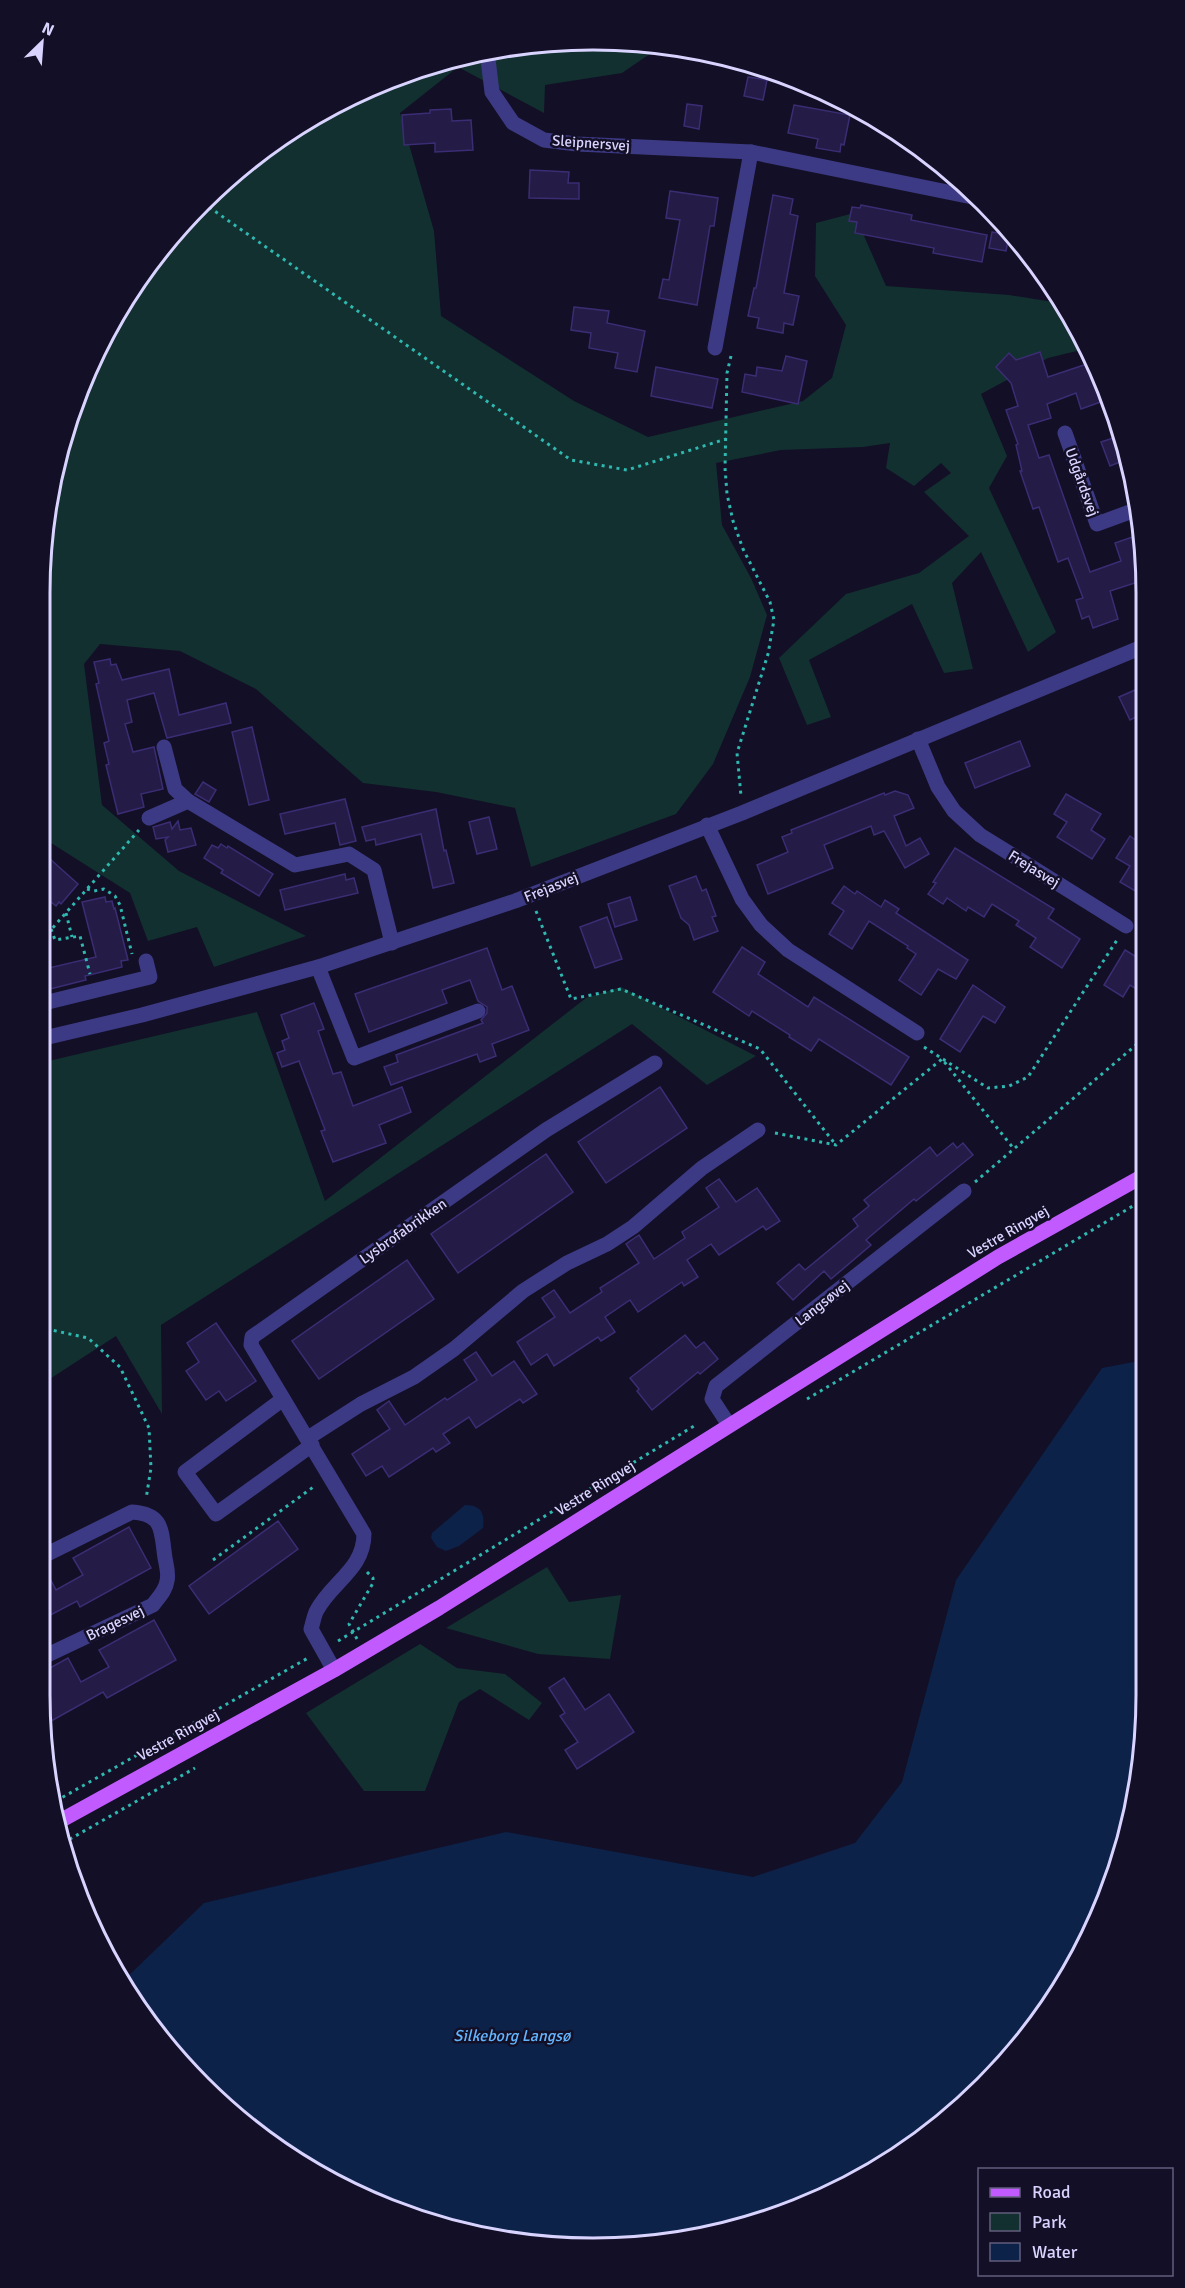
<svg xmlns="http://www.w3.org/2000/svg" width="1185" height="2288" font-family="Signika,sans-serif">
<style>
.green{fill:#12302f}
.water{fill:#0c2248}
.building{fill:#241b47;stroke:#3b2d73;stroke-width:1.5}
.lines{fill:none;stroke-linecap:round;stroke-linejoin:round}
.path{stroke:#2fb8b0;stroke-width:3;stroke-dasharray:3 4.5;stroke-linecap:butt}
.minor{stroke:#3d3a85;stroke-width:15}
.major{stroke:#c25bff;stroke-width:15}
.labels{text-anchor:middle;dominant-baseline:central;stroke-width:5;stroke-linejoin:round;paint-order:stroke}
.street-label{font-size:15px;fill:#d9d4ff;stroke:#130f26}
.water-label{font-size:16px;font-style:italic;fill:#62b6ff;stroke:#130f26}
.rim{fill:none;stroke:#d9d4ff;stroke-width:3}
</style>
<rect width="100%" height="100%" fill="#130f26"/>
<g class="green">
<polygon points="629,40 655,45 657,49 622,73 545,85 544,113 458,67 400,113 434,231 441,316 574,401 648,437 803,401 832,378 846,325 815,276 816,223 854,213 886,286 1009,295 1059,303 1085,349 1048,358 981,394 1007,456 989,488 1056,632 1028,652 981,552 952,583 973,669 944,673 912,604 809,660 831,717 807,725 779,658 846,594 919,573 969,536 924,492 951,473 941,463 914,486 886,468 890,443 863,447 781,450 716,463 722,525 751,578 767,615 750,677 713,764 676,814 531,867 515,808 436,792 363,783 256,689 180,651 100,644 84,664 102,805 179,871 306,936 214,967 197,927 148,941 130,893 40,836 40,557 58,449 96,347 154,255 228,176 316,113 415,68 521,44"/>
<polygon points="621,987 756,1056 707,1085 632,1024 161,1325 162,1414 116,1336 39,1386 40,1063 257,1012 325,1201 586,998"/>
<polygon points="547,1567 569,1602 621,1595 610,1659 538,1654 446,1628"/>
<polygon points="420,1644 457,1668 505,1674 542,1703 529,1720 480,1689 459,1702 425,1791 364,1791 306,1713"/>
</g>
<g class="water">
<polygon points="1144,1360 1145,1731 1127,1839 1089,1941 984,2087 900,2156 805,2207 629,2248 450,2230 285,2156 154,2033 125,1979 204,1903 506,1832 753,1877 855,1843 902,1782 956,1580 1102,1368"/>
<path d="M465 1505C481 1505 485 1513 483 1528L459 1546 446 1551 437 1547 431 1538 432 1533Z"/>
</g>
<g class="building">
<polygon points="748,77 767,80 763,100 744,96"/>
<polygon points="687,104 702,106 699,129 684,126"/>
<polygon points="794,105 850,115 844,145 841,144 840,152 816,148 818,139 788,133"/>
<polygon points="451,109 452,121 471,120 473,150 435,152 435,143 404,145 402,115 430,113 430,110"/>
<polygon points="530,170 569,172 568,183 579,183 579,199 529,198"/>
<polygon points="670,191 718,198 714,226 710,226 697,305 659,298 663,279 669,280 680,220 666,218"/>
<polygon points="773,195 793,199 790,214 798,216 784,293 799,296 793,325 784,323 783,333 757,328 759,318 748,316 754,288 756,288"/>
<polygon points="861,205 912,215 911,220 987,235 982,262 933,253 934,248 855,233 857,222 849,221 852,207 860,208"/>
<polygon points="992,232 1009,235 1006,251 989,248"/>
<polygon points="574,307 609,311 607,323 645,331 637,372 615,368 618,353 589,348 591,333 571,330"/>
<polygon points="1040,352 1048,377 1093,362 1104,381 1109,399 1081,409 1076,393 1047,404 1051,418 1028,425 1039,458 1049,455 1090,572 1121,561 1115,543 1141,534 1141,581 1110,591 1118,619 1093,628 1089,616 1082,619 1076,600 1083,598 1068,558 1058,562 1039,507 1033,509 1020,471 1022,471 1016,445 1018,444 1006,410 1018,406 1011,383 996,367 1009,353 1016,360"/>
<polygon points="786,356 807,361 798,404 742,392 745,374 756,376 757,367 782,371"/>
<polygon points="656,367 718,379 712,408 651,396"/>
<polygon points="1119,436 1125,460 1110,466 1101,442"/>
<polygon points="110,659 111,665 116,664 122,680 169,669 179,715 226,703 231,723 167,738 154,693 127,700 132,722 125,724 133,752 154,747 163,789 141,794 144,807 118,814 106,765 109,764 104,743 109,741 96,684 99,683 94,662"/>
<polygon points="1142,687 1142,714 1130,720 1119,697"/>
<polygon points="252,727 269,800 249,805 232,732"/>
<polygon points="1020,741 1030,766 975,788 965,763"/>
<polygon points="203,782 216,790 209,802 195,794"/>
<polygon points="895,791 908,795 914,808 894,816 906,846 920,838 929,854 905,868 884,831 874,835 871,826 824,845 833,868 768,894 757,865 788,852 782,837 792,833 791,830 814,821 884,793 885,795"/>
<polygon points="1066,794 1101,814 1091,830 1105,839 1092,859 1057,837 1067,822 1054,814"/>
<polygon points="345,799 356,841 340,845 335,823 285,834 280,814"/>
<polygon points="436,809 444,851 446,850 454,883 433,888 421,834 376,845 375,839 366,841 362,827"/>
<polygon points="489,817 497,849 477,854 469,822"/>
<polygon points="178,821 180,830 191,828 196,845 168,852 165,840 168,837 156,839 153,827 170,822 172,829"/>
<polygon points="1130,836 1142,845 1142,895 1120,882 1130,866 1116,858"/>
<polygon points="221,844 227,848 228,846 273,874 259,896 221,873 223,870 204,858 212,845 218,848"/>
<polygon points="955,848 1054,909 1048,918 1080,939 1062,968 1030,947 1036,938 1016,925 1019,921 992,904 984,917 968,907 966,911 947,898 943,904 928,894 936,883 933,882"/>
<polygon points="40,850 78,884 61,904 59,902 56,906 40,893"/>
<polygon points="345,874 346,880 354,878 358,893 285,910 280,890"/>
<polygon points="696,876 702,891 706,889 716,916 712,917 718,931 694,940 689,925 681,918 669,886"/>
<polygon points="844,886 855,894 857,891 881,907 885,900 899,909 896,913 968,960 956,979 938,969 921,995 899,980 916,954 907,948 908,946 869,921 852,949 829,934 844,911 832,903"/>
<polygon points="105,897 106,902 112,901 114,909 115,908 128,960 121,961 122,967 85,976 86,980 46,990 45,984 40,985 40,970 96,957 82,902"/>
<polygon points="630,897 637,920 615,927 608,904"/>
<polygon points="607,917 622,959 595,968 580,927"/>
<polygon points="742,947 765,962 758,974 808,1007 814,997 909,1057 891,1085 819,1039 811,1051 789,1037 790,1035 752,1011 749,1016 713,992"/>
<polygon points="487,948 502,990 512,986 529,1030 492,1044 496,1056 480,1062 477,1054 391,1085 384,1067 398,1062 396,1055 483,1023 481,1020 487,1013 487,1007 478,1001 470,980 442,990 447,1003 369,1032 355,994"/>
<polygon points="1125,950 1143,961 1143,993 1130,985 1123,997 1104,985"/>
<polygon points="973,985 1005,1007 995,1023 983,1016 960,1052 940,1039"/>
<polygon points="314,1003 324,1029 318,1031 333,1074 341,1072 353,1106 402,1087 411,1112 379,1125 386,1143 333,1162 321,1131 325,1130 299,1061 282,1067 277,1053 285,1050 282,1041 289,1038 281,1015"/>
<polygon points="660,1087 687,1128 606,1183 578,1142"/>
<polygon points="953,1143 957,1148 963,1143 973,1155 916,1201 914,1199 866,1240 871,1245 831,1279 824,1271 793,1300 777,1283 799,1264 805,1270 858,1226 853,1219 869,1206 864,1200 930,1147 937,1156"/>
<polygon points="546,1154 573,1192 458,1273 431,1234"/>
<polygon points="719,1179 736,1202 757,1188 780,1221 766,1230 763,1226 719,1255 711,1244 687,1260 698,1277 684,1286 682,1282 638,1312 630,1300 605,1317 615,1332 601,1341 598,1337 554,1366 547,1354 531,1365 517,1342 555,1317 542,1298 554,1290 570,1313 602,1292 600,1288 639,1263 626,1244 639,1235 654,1259 685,1238 682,1232 719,1207 706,1188"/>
<polygon points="407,1260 434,1299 319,1379 292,1341"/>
<polygon points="216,1323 256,1381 226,1401 219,1391 206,1400 186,1371 199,1362 187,1343"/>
<polygon points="685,1335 696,1348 704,1342 718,1359 700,1374 698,1372 652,1410 637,1391 639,1389 630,1378"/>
<polygon points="476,1352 492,1376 514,1361 537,1394 523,1403 520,1399 476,1428 469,1417 443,1434 450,1443 436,1452 433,1448 389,1477 382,1466 366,1476 352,1454 390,1429 377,1410 389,1401 405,1425 445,1398 447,1400 477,1380 464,1360"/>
<polygon points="278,1521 298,1549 209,1614 189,1586"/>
<polygon points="129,1527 151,1568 80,1607 77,1601 39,1621 39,1568 44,1567 56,1590 83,1575 73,1558"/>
<polygon points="154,1620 176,1660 107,1698 103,1692 44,1725 39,1697 45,1694 39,1683 39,1674 68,1658 81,1682 109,1667 99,1650"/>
<polygon points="564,1678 585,1710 609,1694 634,1732 577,1769 565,1750 578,1742 560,1716 565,1713 549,1688"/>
</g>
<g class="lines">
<g class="path">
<polyline points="203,203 571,460 627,470 726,439"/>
<polyline points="731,356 727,373 725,468 727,494 733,521 743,549 770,602 774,620 768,654 737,753 741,796"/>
<polyline points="87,889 94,891 104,889 115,896 120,905 132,954"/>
<polyline points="536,911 571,999 621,989 760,1049 836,1145"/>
<polyline points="66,913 72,937"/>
<polyline points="51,929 55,940 80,936 90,974"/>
<polyline points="40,934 49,932 139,830"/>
<polyline points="924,1047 988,1088 1009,1086 1028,1077 1117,940"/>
<polyline points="775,1133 836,1145 942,1059 1014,1149"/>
<polyline points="975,1182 1143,1039"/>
<polyline points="39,1330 47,1329 88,1338 120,1367 149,1428 151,1468 146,1499"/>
<polyline points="807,1399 1143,1200"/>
<polyline points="213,1560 316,1485"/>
<polyline points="357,1639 349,1624 373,1583 373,1578 367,1572"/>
<polyline points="338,1641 694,1426"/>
<polyline points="56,1801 308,1658"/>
<polyline points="63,1843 195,1768"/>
</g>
<g class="minor">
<polyline points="487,51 492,92 513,123 544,140 577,144 751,152 977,198"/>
<polyline points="715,348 751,152"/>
<polyline points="1065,433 1097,524 1138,509"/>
<polyline points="918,739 938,787 954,811 980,835 1126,926"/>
<polyline points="164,747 175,789 188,801 295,865 349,854 374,870 392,943"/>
<polyline points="149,818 188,801"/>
<polyline points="707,825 742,899 761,925 788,950 917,1033"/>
<polyline points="318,967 354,1058 478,1011"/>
<polyline points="40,1004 150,977 146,961"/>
<polyline points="40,1039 142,1015 318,967 515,901 742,813 1142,647"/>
<polyline points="283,1399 185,1472 216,1514 312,1445"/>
<polyline points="729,1425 712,1399 716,1386 964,1191"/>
<polyline points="308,1438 361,1404 414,1377 454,1349 523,1291 567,1263 607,1244 633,1227 702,1168 758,1130"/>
<path d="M39 1659 153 1605C158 1598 166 1590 167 1581 169 1574 166 1564 165 1558 161 1531 164 1514 132 1512L39 1558"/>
<path d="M334 1670 311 1629C313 1623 314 1615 317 1610 332 1582 364 1569 364 1534L251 1345 252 1337 546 1130 655 1063"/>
</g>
<polyline class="major" points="60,1821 334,1670 439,1608 998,1257 1143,1176"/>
</g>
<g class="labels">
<g class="street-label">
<text transform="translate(591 143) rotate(4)">Sleipnersvej</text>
<text transform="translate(1082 482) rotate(70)">Udgårdsvej</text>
<text transform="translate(1034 869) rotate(32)">Frejasvej</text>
<text transform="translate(551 887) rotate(-22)">Frejasvej</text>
<text transform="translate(403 1231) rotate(-35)">Lysbrofabrikken</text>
<text transform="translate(1008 1232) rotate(-30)">Vestre Ringvej</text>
<text transform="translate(822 1303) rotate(-38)">Langsøvej</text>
<text transform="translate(595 1488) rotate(-32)">Vestre Ringvej</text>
<text transform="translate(115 1623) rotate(-26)">Bragesvej</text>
<text transform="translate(178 1735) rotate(-29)">Vestre Ringvej</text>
</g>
<g class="water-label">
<text x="512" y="2036">Silkeborg Langsø</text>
</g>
</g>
<path d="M0 0H1185V2288H0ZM593 50H593A543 543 0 0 1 1136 593V1695A543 543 0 0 1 593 2238H593A543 543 0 0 1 50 1695V593A543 543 0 0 1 593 50Z" fill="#130f26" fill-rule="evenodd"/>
<path class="rim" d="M593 50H593A543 543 0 0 1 1136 593V1695A543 543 0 0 1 593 2238H593A543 543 0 0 1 50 1695V593A543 543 0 0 1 593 50Z"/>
<rect x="978" y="2168" width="195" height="108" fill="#130f26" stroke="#625e7d" stroke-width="1.5"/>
<rect x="990" y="2188" width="30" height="9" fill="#c25bff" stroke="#625e7d" stroke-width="1.5"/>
<text x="1032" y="2198" font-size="18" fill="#d9d4ff">Road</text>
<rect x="990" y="2213" width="30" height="18" fill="#12302f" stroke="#625e7d" stroke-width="1.5"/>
<text x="1032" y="2228" font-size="18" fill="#d9d4ff">Park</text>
<rect x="990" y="2243" width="30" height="18" fill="#0c2248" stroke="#625e7d" stroke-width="1.5"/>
<text x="1032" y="2258" font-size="18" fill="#d9d4ff">Water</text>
<g transform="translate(42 42) rotate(25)" stroke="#130f26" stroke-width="4.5" paint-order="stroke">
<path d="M0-4.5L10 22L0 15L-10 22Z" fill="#d9d4ff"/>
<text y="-9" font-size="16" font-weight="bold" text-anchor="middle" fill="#d9d4ff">N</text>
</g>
</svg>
